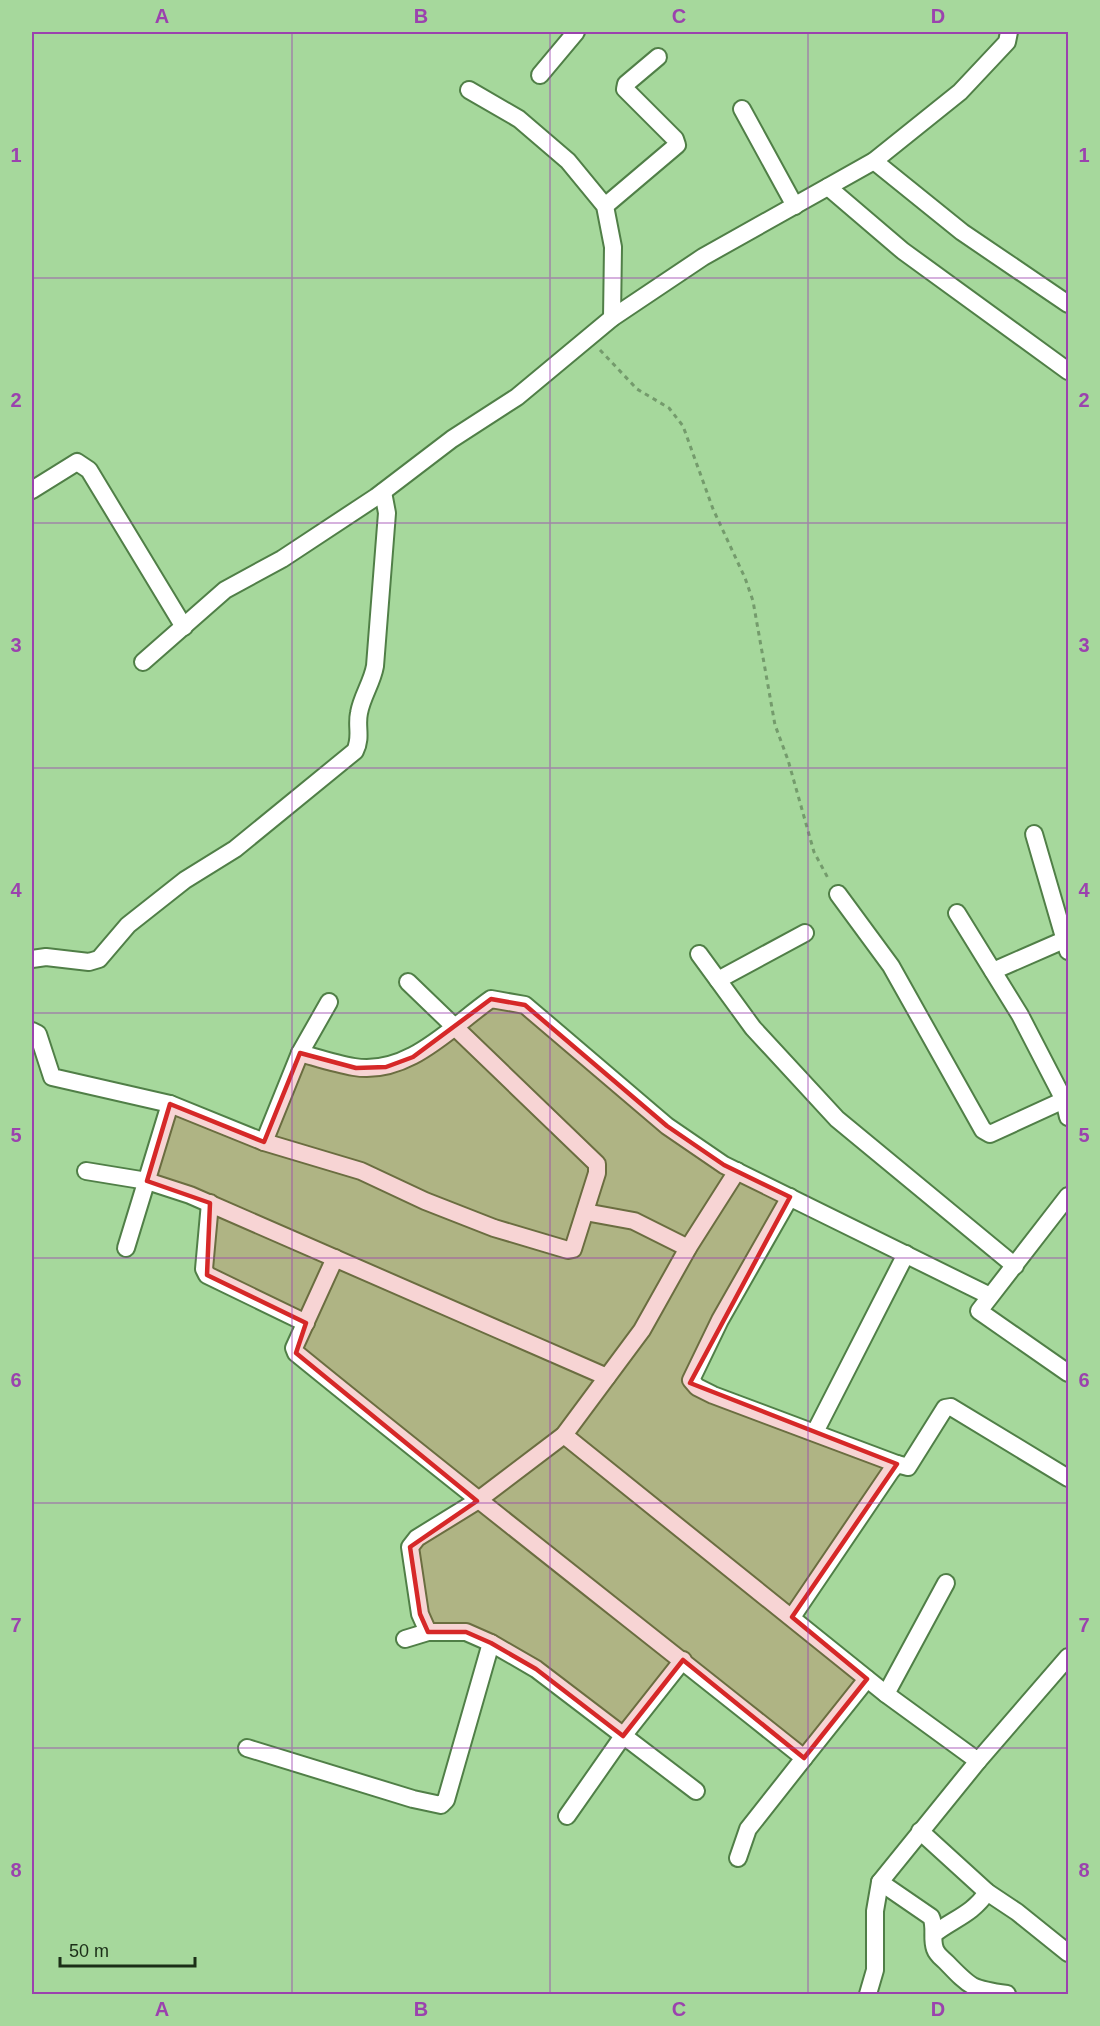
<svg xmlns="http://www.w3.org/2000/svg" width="1100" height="2026" font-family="Arial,sans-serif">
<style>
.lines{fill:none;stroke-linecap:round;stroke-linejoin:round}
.minor-casing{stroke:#507f47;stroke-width:20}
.path{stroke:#749b6c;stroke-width:3;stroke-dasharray:4.5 4.5;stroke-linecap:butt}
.minor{stroke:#fff;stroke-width:16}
.marked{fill:#d62828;fill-opacity:0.2;stroke:#d62828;stroke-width:4.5;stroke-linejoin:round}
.grid{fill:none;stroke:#9b42ae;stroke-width:1.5;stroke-opacity:0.55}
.neatline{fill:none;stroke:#9b42ae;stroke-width:2}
.grid-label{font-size:20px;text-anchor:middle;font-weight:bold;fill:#9b42ae}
</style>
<rect width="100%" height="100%" fill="#a6d89c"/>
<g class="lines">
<defs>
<g id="minor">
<polyline points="540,75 576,32"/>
<polyline points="469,90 519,119 568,161 605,206 613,247 612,318"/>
<polyline points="742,109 795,206"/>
<polyline points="874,161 962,232 1068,304"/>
<polyline points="828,187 903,251 1068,371"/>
<polyline points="605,206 677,145 675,139 625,89 626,84 658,57"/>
<polyline points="32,490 77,462 89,470 184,627"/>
<polyline points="143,662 225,590 282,559 376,497 452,439 517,397 612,318 703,257 874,161 960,92 1007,42 1009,32"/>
<polyline points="1034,834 1068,951"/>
<polyline points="838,894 891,966 983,1130 990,1134 1064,1100"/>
<polyline points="957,913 1020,1015 1064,1100 1068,1117"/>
<polyline points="699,954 753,1028 837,1119 1015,1266"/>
<path d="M32 959 46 957 89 962 99 959 128 925 185 880 235 849 355 751C362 737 356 727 359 713 362 696 372 683 375 666L387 513 383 492"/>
<polyline points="993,971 1064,940"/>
<polyline points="718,980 805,933"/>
<polyline points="32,1031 38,1034 52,1077 170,1104 264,1142 361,1171 425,1201 494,1228 568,1250 573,1249 597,1173 597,1164 408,982"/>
<path d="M300 1053C318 1058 336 1064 354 1067 408 1076 451 1027 491 999L525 1005 667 1126 724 1165 990 1296"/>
<polyline points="264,1142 300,1053 329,1002"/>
<polyline points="86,1171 147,1181 190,1195 607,1377"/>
<polyline points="1068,1196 979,1311 1068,1373"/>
<polyline points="790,1197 720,1320 691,1380 697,1387 713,1395 897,1464"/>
<polyline points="210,1203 204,1269 207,1275 306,1323"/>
<polyline points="585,1212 634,1221 688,1248"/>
<polyline points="126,1248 170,1104"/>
<path d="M335 1258 294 1348 296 1353C464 1490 635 1623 804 1758L748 1829 738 1858"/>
<polyline points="815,1432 906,1254"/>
<polyline points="564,1435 886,1694 978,1761 1068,1657"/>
<polyline points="792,1617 891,1471 897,1464 908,1467 945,1408 951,1407 1068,1478"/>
<polyline points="428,1632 420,1614 410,1547 417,1538 477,1501 564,1435 642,1330 688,1248 737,1171"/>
<polyline points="405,1639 428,1632 466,1632 491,1643 536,1669 696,1791"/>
<polyline points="886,1694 946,1583"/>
<polyline points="247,1748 413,1799 441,1805 446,1800 491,1643"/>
<polyline points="804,1758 867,1679"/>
<polyline points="567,1816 623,1736 683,1660"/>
<polyline points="920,1831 987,1892 1017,1912 1068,1953"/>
<path d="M880 1882 931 1917C936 1927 931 1938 935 1949 937 1955 942 1958 947 1963 971 1988 972 1989 1007 1994"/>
<path d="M934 1934C953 1919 973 1914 987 1892"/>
<polyline points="868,1994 875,1970 875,1911 880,1882 978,1761"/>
</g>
</defs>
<use href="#minor" class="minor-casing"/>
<polyline class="path" points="600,350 637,389 669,408 683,426 713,509 745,578 753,601 775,725 788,760 814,852 829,880"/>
<use href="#minor" class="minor"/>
</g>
<path class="marked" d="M491 999 525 1005 667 1126 724 1165 790 1197 690 1383 897 1464 792 1617 867 1679 804 1758 683 1660 623 1736 536 1669 491 1643 466 1632H428L420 1614 410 1547 477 1501 296 1353 306 1323 207 1275 210 1203 147 1181 170 1104 264 1142 300 1053 356 1068 386 1067 413 1057Z"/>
<path class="grid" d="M292 32V1994M550 32V1994M808 32V1994M32 278H1068M32 523H1068M32 768H1068M32 1013H1068M32 1258H1068M32 1503H1068M32 1748H1068"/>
<rect width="1100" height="2026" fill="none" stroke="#a6d89c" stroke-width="66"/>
<path d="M60 1957v9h135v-9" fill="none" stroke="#1b2e17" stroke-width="3"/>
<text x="69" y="1957" font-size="18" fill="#1b2e17" stroke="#a6d89c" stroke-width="4.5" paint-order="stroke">50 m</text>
<rect x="33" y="33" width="1034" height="1960" class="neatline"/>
<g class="grid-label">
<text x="162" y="23">A</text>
<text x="421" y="23">B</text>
<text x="679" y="23">C</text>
<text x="938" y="23">D</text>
<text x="16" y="162">1</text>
<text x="1084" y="162">1</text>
<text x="16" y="407">2</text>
<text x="1084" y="407">2</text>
<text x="16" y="652">3</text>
<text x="1084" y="652">3</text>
<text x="16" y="897">4</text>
<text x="1084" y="897">4</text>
<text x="16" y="1142">5</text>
<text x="1084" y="1142">5</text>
<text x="16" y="1387">6</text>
<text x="1084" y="1387">6</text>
<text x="16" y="1632">7</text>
<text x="1084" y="1632">7</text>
<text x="16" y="1877">8</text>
<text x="1084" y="1877">8</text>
<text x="162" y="2016">A</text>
<text x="421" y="2016">B</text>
<text x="679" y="2016">C</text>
<text x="938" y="2016">D</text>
</g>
</svg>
